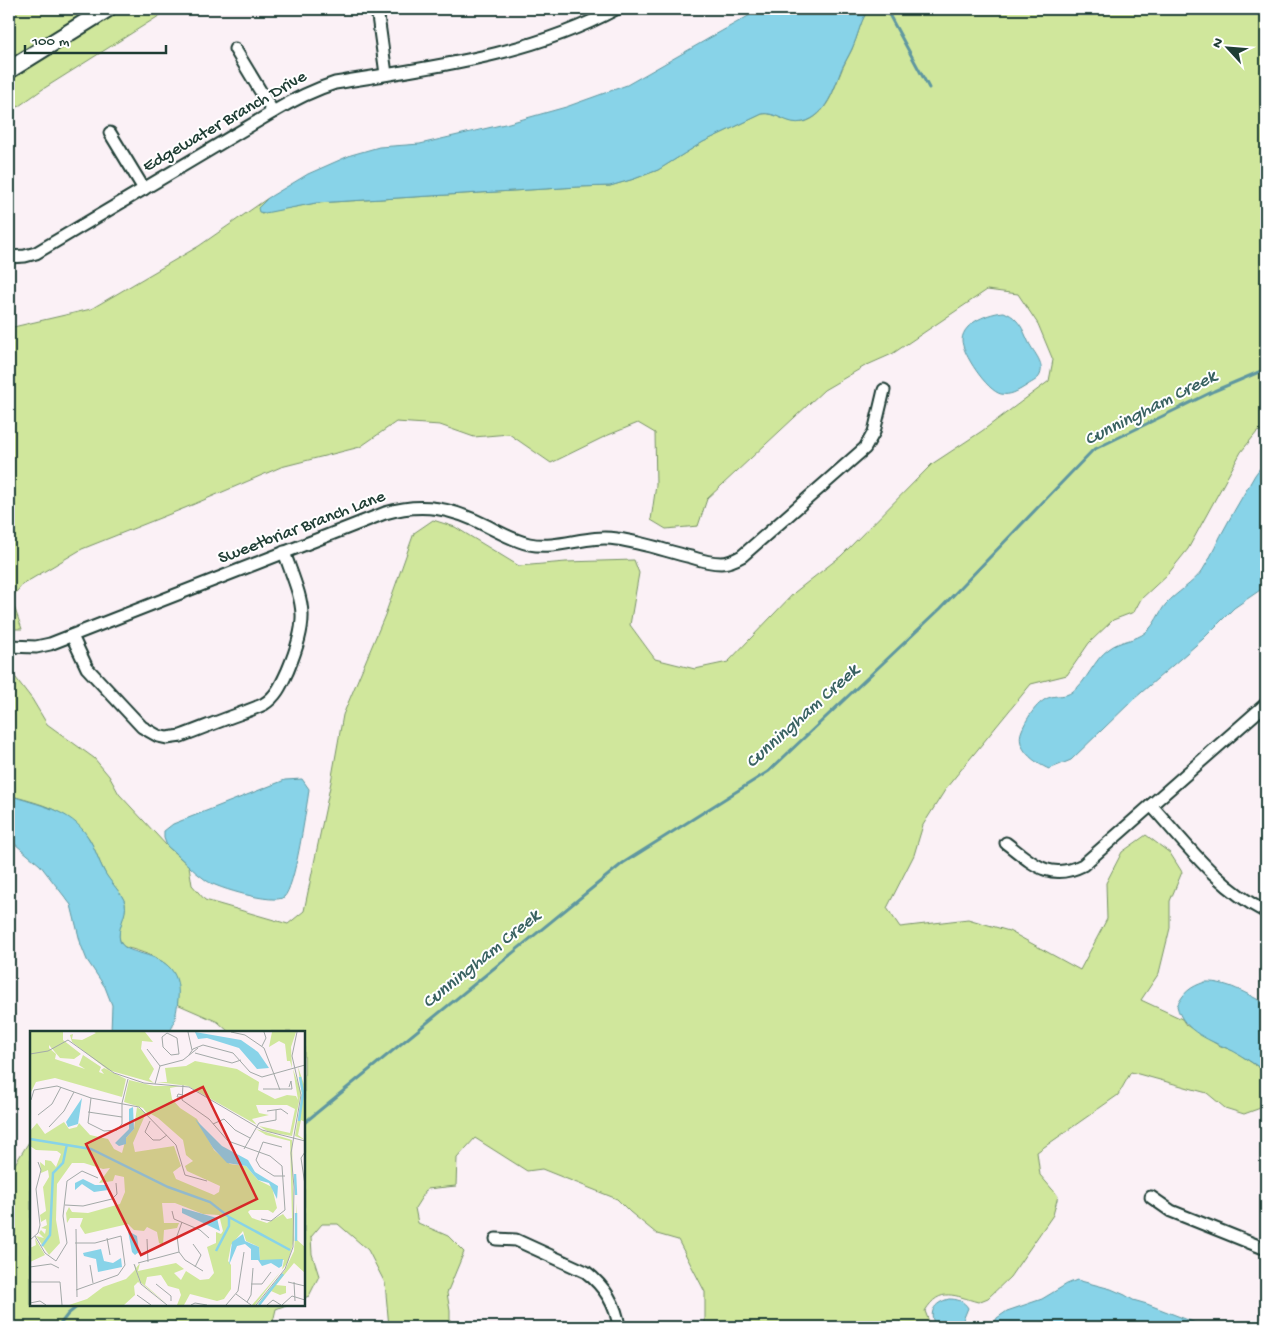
<svg xmlns="http://www.w3.org/2000/svg" width="1275" height="1336" font-family="'Gochi Hand',sans-serif">
<style>
.green{fill:#d0e79c;stroke:#789268}
.water{fill:#88d3e8;stroke:#5e97a0}
.lines{fill:none;stroke-linecap:round;stroke-linejoin:round}
.stream{stroke:#5e97a0;stroke-width:3}
.street-casing{stroke:#1f3d34;stroke-width:15}
.secondary-casing{stroke:#1f3d34;stroke-width:20}
.street{stroke:#fff;stroke-width:11}
.secondary{stroke:#fff;stroke-width:16}
.labels{text-anchor:middle;dominant-baseline:central;stroke-width:4;stroke-linejoin:round;paint-order:stroke}
.street-label{font-size:18px;fill:#1f3d34;stroke:#fff}
.water-label{font-size:19px;font-style:italic;fill:#396261;stroke:#fff}
.inset-river{fill:none;stroke:#88d3e8;stroke-width:2.5}
.inset-road{fill:none;stroke:#a3a9a8;stroke-width:1}
.view{fill:#d62828;fill-opacity:0.15;stroke:#d62828;stroke-width:2.5}
.inset-edge{fill:none;stroke:#1f3d34;stroke-width:2.5}
</style>
<rect width="100%" height="100%" fill="#fbf1f6"/>
<filter id="ink" filterUnits="userSpaceOnUse"><feTurbulence type="fractalNoise" baseFrequency=".02" numOctaves="2"/><feDisplacementMap in="SourceGraphic" scale="10" xChannelSelector="R" yChannelSelector="G"/><feConvolveMatrix kernelMatrix="1 2 1 2 8 2 1 2 1" color-interpolation-filters="sRGB"/></filter>
<g filter="url(#ink)">
<g class="green">
<polygon points="9,9 96,9 9,62"/>
<polygon points="115,9 170,9 43,89 9,113 9,106 17,100 15,98 9,102 9,77"/>
<path d="M869 9H1266V429L1257 432 1241 452 1188 549 1168 574 1141 599 1134 612 1113 620 1089 643 1067 675 1031 684 947 787 923 825 914 855 887 908 900 927 968 919 1009 931 1080 970 1107 919 1106 883 1122 852 1146 835 1170 853 1182 872 1170 901V928L1159 973 1141 1000 1182 1019 1186 1025 1218 1045 1234 1051 1266 1072V1106L1244 1114 1225 1108 1207 1093 1131 1072 1118 1095 1037 1152 1040 1175 1058 1196 1053 1215 1010 1277 988 1298 978 1302C955 1296 940 1286 925 1311L931 1327H705V1292L678 1240 657 1234 630 1212 617 1199 542 1169 527 1171 475 1138 457 1158 456 1186 427 1189 415 1208 418 1223 448 1236 464 1252 447 1293 450 1311V1327H389L385 1283 368 1250 338 1224H322L311 1237 312 1254 319 1276 309 1296 304 1298V1032H229L218 1022 177 1004C181 967 164 959 132 949 127 948 122 947 120 941 115 929 127 916 125 904 123 894 111 884 106 875 100 864 96 852 90 840 88 836 84 833 80 829 57 806 39 804 9 795V669L32 699 47 724 94 758 109 776 119 794 167 846 189 866 192 885 205 900 288 924 304 911 331 782 343 715 385 615 414 533 433 520 455 527 519 566 566 562 634 560 639 573 630 625 655 659 695 669 728 662 795 592 841 556 932 464 982 431 1049 381 1053 360 1038 324 1018 294 987 290 892 354 865 366 824 390 707 499 698 526 666 529 651 520 656 485 655 433 638 423 606 436 551 463 509 434 474 437 440 425 396 422 360 447 281 467 185 508 82 549 23 584 11 598 22 629H9V328L91 309 199 246 268 198 264 202 261 213 316 203 578 187 610 186 634 179 658 170 703 142 762 114C777 111 788 127 807 121 830 112 835 84 844 65 847 58 852 51 854 44 859 32 861 19 869 9Z"/>
<polygon points="31,1139 31,1305 286,1305 276,1309 272,1326 9,1327 9,1173"/>
</g>
<g class="water">
<path d="M757 9H869C861 19 859 32 854 44 851 52 846 60 842 68 834 88 827 116 803 122 787 126 776 111 762 114L703 142 658 170 634 179 610 186 578 187 316 203 265 213 259 212 258 208 268 198 308 174 351 155 379 147 420 144 509 123 566 107 627 85 750 15Z"/>
<path d="M1004 312C1008 314 1013 316 1016 320 1023 327 1025 335 1029 343 1034 353 1045 363 1040 375 1038 380 1030 383 1026 386 1018 391 1010 396 1001 394 987 391 962 353 962 340 963 322 990 313 1004 312Z"/>
<path d="M1266 460V586L1234 608 1203 639 1134 699 1071 760 1049 769C1035 763 1014 748 1022 730 1027 718 1038 700 1051 697 1059 695 1065 697 1072 692 1088 681 1093 660 1109 649 1120 640 1136 641 1146 632 1155 625 1159 612 1166 604 1177 592 1192 584 1202 571 1212 556 1218 539 1227 524 1236 507 1246 491 1255 475Z"/>
<path d="M302 779 309 789 308 797C305 815 295 887 284 897 274 905 217 888 207 881 192 871 181 857 167 846L164 838V831L173 824 285 780Z"/>
<path d="M9 795C37 805 71 809 88 837 95 847 98 860 104 871 109 881 123 894 125 903 128 915 116 928 120 941 126 960 183 946 178 999 177 1010 175 1022 170 1032H111L112 1005 105 987 87 960 81 945 71 905 40 865 9 839Z"/>
<path d="M1205 982C1227 981 1247 994 1266 1004V1072C1256 1065 1244 1057 1233 1051 1212 1041 1183 1032 1177 1006 1184 992 1190 987 1205 982Z"/>
<polygon points="1077,1280 1111,1289 1125,1295 1133,1300 1147,1304 1206,1327 992,1327 997,1318 1007,1311 1042,1299 1067,1284"/>
<path d="M949 1299C957 1299 964 1301 968 1308L961 1325 959 1327H936C928 1313 933 1303 949 1299Z"/>
</g>
<g class="lines">
<g class="stream">
<polyline points="886,9 929,88"/>
<polyline points="304,1123 623,863 769,771 940,609 1093,450 1214,391 1266,369"/>
<polyline points="58,1327 68,1314 79,1305"/>
</g>
<defs>
<g id="street">
<polyline points="377,9 386,74"/>
<polyline points="235,49 273,112"/>
<polyline points="110,133 144,189"/>
<path d="M9 257 25 256 36 253 273 112C293 100 313 90 335 83 431 67 529 56 616 9"/>
<path d="M72 636 87 668 142 727 158 736 167 738 181 736C200 729 219 721 239 714 247 711 256 708 264 704 277 696 282 683 288 670 311 615 303 605 284 552"/>
<path d="M9 646 36 647 50 644 385 513C423 502 452 508 487 526 501 533 515 541 529 544 559 550 587 534 617 539 641 542 666 551 691 557 700 560 711 563 721 563 729 563 735 560 742 556L865 448 874 432 884 390"/>
<path d="M1151 805C1186 844 1218 888 1266 912"/>
<path d="M1006 843C1032 863 1049 882 1083 865L1266 704"/>
<polyline points="1151,1197 1171,1211 1266,1249"/>
<path d="M496 1239 516 1240 586 1272C604 1286 616 1304 619 1327"/>
</g>
<polyline id="secondary" points="9,70 107,9"/>
</defs>
<use href="#street" class="street-casing"/>
<use href="#secondary" class="secondary-casing"/>
<use href="#street" class="street"/>
<use href="#secondary" class="secondary"/>
</g>
</g>
<g class="labels">
<g class="street-label">
<text transform="translate(225 122) rotate(-30)">Edgewater Branch Drive</text>
<text transform="translate(302 528) rotate(-21)">Sweetbriar Branch Lane</text>
</g>
<g class="water-label">
<text transform="translate(1151 409) rotate(-27)">Cunningham Creek</text>
<text transform="translate(803 717) rotate(-42)">Cunningham Creek</text>
<text transform="translate(482 960) rotate(-39)">Cunningham Creek</text>
</g>
</g>
<g transform="translate(30 1031)">
<rect width="275" height="275" fill="#fbf1f6"/>
<path d="M0 1H33V9L51 23 44 28 30 27 19 14V17L26 23 25 28 55 38 49 34 53 24 71 36 69 41 74 43 71 39 74 37 96 48 92 66 25 47 6 51 0 63ZM64 1H115L123 11 112 10 111 18 124 38 119 48 124 52 78 39 42 11 40 4 43 3 42 8 52 9 66 2ZM242 1H266L261 16 262 37 260 30H257L255 13 249 10 239 16ZM165 30 207 38 229 51 228 59 245 68 257 64 266 65 268 69 263 38 271 61 262 105 239 101 229 95 260 102 265 78 257 74H226L229 82 239 84 222 88 227 94 158 55 127 51H137L135 37 156 35ZM268 36 275 56V91L271 89 268 104 275 109 265 105 272 64ZM99 49 124 55H151L140 57 142 68 150 77 167 88 184 119 200 133 216 135 228 149 242 156 247 177 243 182 238 179H220L218 181 222 187 237 192 253 183 257 188 262 187 260 110 236 104 226 98 262 109 264 209 258 231 225 274H222L252 239 254 229H230L229 216 216 210 213 200 201 214 198 230 201 234V258L194 268 187 270 160 263 154 274H147L151 264 149 258 138 255 131 244 117 246 115 254 137 273 110 251 106 237 110 232 108 240 146 232 154 238 144 242 151 249 156 240 170 249 179 248 184 242 177 216 186 212V201L191 203 193 200 189 184 173 183 145 172H132L134 192H149L147 197 134 199 133 214 129 212 127 201 117 196 114 200 104 199 98 193 55 203 50 195 53 187H40L37 192 36 182 39 176 42 181 58 182 90 173 95 161 94 146 85 144 83 150 69 152 80 137 73 138 54 132H42L27 153 26 189 30 212 19 224 6 205 14 207 9 202 11 199 15 203 16 198 11 197 17 194 16 188 11 191 10 184 16 180 13 156 19 146 18 139 11 142 10 131 15 135V129L21 130 26 136 31 123 27 120 6 119 0 115V100L7 92 15 103 34 91 39 98 47 96 49 92 60 104 78 108 84 118 92 122 96 107 104 98 107 76 116 82 103 112 105 121 144 115 151 135 143 141 146 148 184 164 189 161 190 155 157 140 155 135 163 130 156 124 153 109 128 87 121 83 119 85 113 77 94 71ZM267 172V209L275 216V242L264 232 246 254 256 255V262L250 264 241 260 227 274 255 239 264 220ZM5 207 15 224 0 231V217L6 214ZM105 233 110 253 135 274 108 251 104 255 105 264 94 274H39L57 268 73 256 96 248 105 239Z" fill="#d0e79c"/>
<path d="M165 1 211 9 228 21 239 37 227 38 209 17 177 7 168 8ZM52 67 48 93 38 96 36 91ZM103 76 104 98 96 107V113L89 115 85 112 99 98V78ZM165 88 192 115 218 129 225 141 248 155 247 168 239 152 228 149 216 135 197 132 183 117ZM53 148 65 154H76L78 159 64 161 52 153 45 159V152ZM152 177 187 187 190 200 152 182ZM98 200 107 205 109 221 105 224 102 221ZM213 203 215 210 229 216 230 229 253 228 252 235 249 237 241 232 232 235 228 229H221V218L215 213 207 215 199 234 202 211ZM71 218 74 230 83 232 91 227 92 236 68 241 66 228 54 225 53 222Z" fill="#88d3e8"/>
<path class="inset-river" d="M269 90 273 62 270 46M0 108 61 118 138 156 180 171 199 186 260 219M265 143 266 164M266 210V182M12 215 20 204 23 142 33 132 37 113M186 220 199 195V187M229 274 253 243"/>
<path class="inset-road" d="M158 1 162 19M201 1 215 4 234 17 250 59M137 2 147 7 149 23 141 24 133 16 132 6ZM38 9 84 42 114 52 159 56 232 99 275 110M232 15 236 7 234 1M117 18 130 35M165 22 202 32 211 29M0 23 18 20 38 9M159 24 163 18 173 14 203 22 220 41 232 46 275 34M125 53 130 35 153 29 168 17M153 54 152 69 179 88 198 110 240 125 252 135 255 179 241 190 231 188M233 58H262L261 50 259 56M148 63 153 64V66H147ZM61 67 58 92 74 100 87 99 92 93V72L98 48M1 69 4 59 27 55 61 67 109 76 146 114 155 144 177 150M237 80 251 78 258 83M58 81 92 86M8 84 22 73 31 56M120 90 115 101 123 109H130L137 104M183 93 194 88 205 99 220 107M19 96 34 80 44 61M252 116 233 111 226 129 230 136 244 145H255M214 118 229 92 246 89V79M275 121 271 127 275 154M35 174 53 175 82 168 87 163 86 152M142 180 144 188 170 199 179 207M275 183V201M152 191 147 205 149 221 155 229 173 240M46 198 47 266M5 205 15 222 26 230 37 212 33 185 37 150 52 140 68 147M77 207 80 224M117 208 118 231M0 209 8 202 10 194 6 158 11 139 8 131M45 212H65L91 205 95 234 88 244 46 259M163 213 171 224 165 236M108 232 149 221M104 233 111 253 137 274M60 234 63 252M0 236 21 233 29 237M0 251H30L32 274M258 251 275 255M264 251 265 270M126 253 141 265V270M221 253H232L241 241M206 263 221 274M107 264 121 274M217 271 221 264 223 237M0 272 10 270 16 274M161 274 165 272 177 274M196 274 208 260 214 221M226 274 255 238 263 216 264 156 261 122 271 64 262 25 267 1M237 274 243 269 251 274M252 274 262 265 275 269"/>
<path class="view" d="M173 56 227 168 111 224 56 113Z"/>
<rect width="275" height="275" class="inset-edge"/>
</g>
<rect width="1275" height="1336" fill="none" stroke="#fff" stroke-width="30"/>
<rect x="15" y="15" width="1245" height="1306" fill="none" stroke="#1f3d34" stroke-width="2" filter="url(#ink)"/>
<g transform="translate(1228 48) rotate(296)" stroke="#ffffff" stroke-width="4" paint-order="stroke">
<path d="M0-4L9 19L0 12L-9 19Z" fill="#1f3d34"/>
<text y="-8" font-size="14" font-weight="bold" text-anchor="middle" fill="#1f3d34">N</text>
</g>
<path d="M25 45v8h141v-8" fill="none" stroke="#1f3d34" stroke-width="2.5"/>
<text x="32" y="45" font-size="15" fill="#1f3d34" stroke="#ffffff" stroke-width="4" paint-order="stroke">100 m</text>
</svg>
